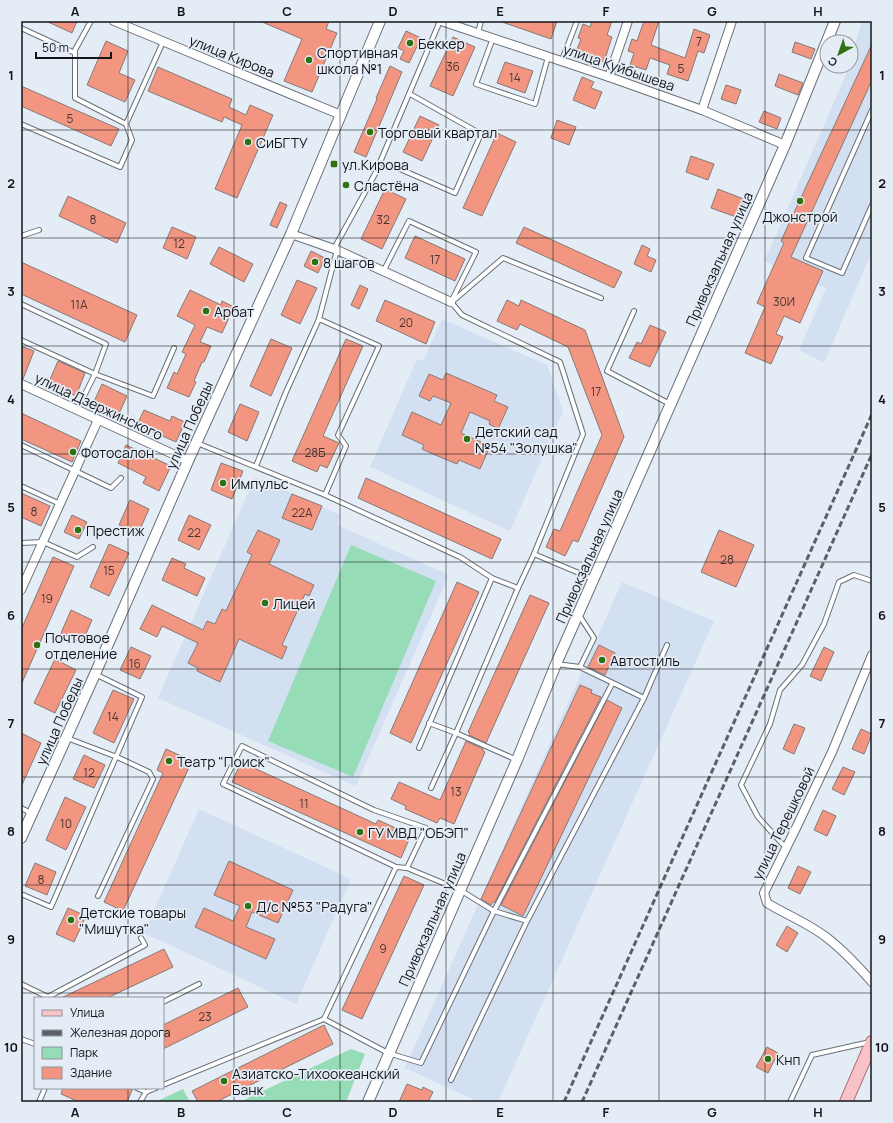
<svg xmlns="http://www.w3.org/2000/svg" width="893" height="1123" font-family="Manrope,sans-serif">
<style>
.built{fill:#d3e0f1}
.green{fill:#96dcb7}
.building{fill:#f29681;stroke:#867976}
.lines{fill:none;stroke-linecap:round;stroke-linejoin:round}
.service-casing{stroke:#697079;stroke-width:6}
.minor-casing{stroke:#697079;stroke-width:10}
.tertiary-casing{stroke:#697079;stroke-width:12}
.primary-casing{stroke:#a66b71;stroke-width:14}
.service{stroke:#fff;stroke-width:4}
.minor{stroke:#fff;stroke-width:8}
.tertiary{stroke:#fff;stroke-width:10}
.primary{stroke:#f9c2c6;stroke-width:12}
.rail{stroke:#5d6167;stroke-width:3;stroke-dasharray:6 3;stroke-linecap:butt}
.grid{fill:none;stroke:#131519;stroke-width:1;stroke-opacity:0.55}
.poi-dot{fill:#2f720d;stroke:#e4ecf6;stroke-width:1.5}
.labels{text-anchor:middle;dominant-baseline:central;stroke-width:3.5;stroke-linejoin:round;paint-order:stroke}
.number-label{font-size:12px;fill:#4b3533}
.poi-label{font-size:14px;fill:#131519;stroke:#e4ecf6;text-anchor:start}
.street-label{font-size:14px;fill:#131519;stroke:#e4ecf6}
.neatline{fill:none;stroke:#131519;stroke-width:1.5}
.grid-label{font-size:13px;text-anchor:middle;font-weight:bold;fill:#131519}
</style>
<rect width="100%" height="100%" fill="#e4ecf6"/>
<g class="built">
<polygon points="862,21 872,21 872,252 824,363 799,350 826,288 764,261 776,235 845,77 848,66 851,66 851,58"/>
<polygon points="442,319 547,365 563,411 510,531 370,467 417,359 423,361"/>
<polygon points="255,477 341,515 337,525 449,575 356,786 158,698"/>
<polygon points="622,582 714,621 498,1102 479,1102 405,1068"/>
<polygon points="199,809 351,879 296,1004 144,933"/>
</g>
<g class="green">
<polygon points="351,545 436,581 353,777 268,741"/>
<polygon points="351,1049 365,1054 346,1102 240,1102"/>
<polygon points="183,1089 190,1102 154,1102 155,1102"/>
</g>
<g class="building">
<polygon points="46,21 77,21 72,33"/>
<polygon points="260,21 329,21 326,29 337,33 312,92 284,81 302,39"/>
<polygon points="502,21 557,21 551,39 502,22"/>
<polygon points="592,21 612,21 607,35 612,37 604,62 576,52 581,39 578,38 583,24 590,27"/>
<polygon points="644,21 659,21 651,45 685,58 694,29 710,35 704,53 698,51 688,81 667,74 670,65 650,58 646,70 630,65 634,53 628,51 632,39 637,41"/>
<polygon points="406,31 421,38 409,63 400,59 404,51 398,48"/>
<polygon points="453,37 475,47 453,96 430,86"/>
<polygon points="106,41 128,51 119,73 135,80 125,102 87,85"/>
<polygon points="795,42 815,49 811,59 792,52"/>
<polygon points="872,44 872,80 791,257 823,271 800,323 784,316 776,334 783,337 771,364 745,353 765,307 757,303 784,243 781,241"/>
<polygon points="505,62 533,71 525,93 497,83"/>
<polygon points="390,66 402,72 366,157 354,152 377,99 376,98"/>
<polygon points="158,67 232,99 229,107 246,115 250,105 273,115 237,198 215,189 242,125 224,117 222,122 148,91"/>
<polygon points="779,74 803,83 798,95 775,86"/>
<polygon points="582,77 594,82 591,88 602,92 595,109 573,100"/>
<polygon points="726,85 741,90 736,104 721,99"/>
<polygon points="21,86 119,129 111,146 21,106"/>
<polygon points="764,111 781,118 777,129 759,122"/>
<polygon points="420,116 439,125 422,161 403,152"/>
<polygon points="557,120 576,127 569,145 551,138"/>
<polygon points="497,133 516,142 482,216 463,208"/>
<polygon points="691,156 714,164 708,180 686,172"/>
<polygon points="385,189 406,199 382,249 361,239"/>
<polygon points="718,189 746,200 739,218 711,208"/>
<polygon points="68,196 126,223 117,243 59,216"/>
<polygon points="280,202 287,205 277,228 270,225"/>
<polygon points="172,227 196,237 187,259 163,248"/>
<polygon points="524,227 622,272 614,288 516,243"/>
<polygon points="415,236 465,259 455,281 405,258"/>
<polygon points="642,245 650,249 647,256 656,260 651,272 634,264"/>
<polygon points="219,247 253,264 244,282 210,264"/>
<polygon points="311,251 325,258 318,273 304,266"/>
<polygon points="21,262 137,315 125,342 21,294"/>
<polygon points="297,280 317,288 300,324 281,315"/>
<polygon points="360,285 368,289 359,309 351,305"/>
<polygon points="190,290 221,305 222,301 234,307 222,333 207,327 200,342 211,346 204,362 202,362 194,381 196,382 189,397 167,388 174,372 177,374 186,354 182,352 195,325 177,316"/>
<polygon points="385,300 435,322 426,344 376,321"/>
<polygon points="507,300 519,306 521,300 585,330 624,437 578,542 573,540 565,556 546,547 554,529 560,531 602,435 568,347 520,324 517,330 497,321"/>
<polygon points="650,325 666,332 650,367 629,358 637,342 641,344"/>
<polygon points="271,339 292,348 271,396 250,386"/>
<polygon points="346,339 363,346 323,436 339,443 327,468 320,465 317,472 292,461"/>
<polygon points="21,346 34,351 23,379 21,379"/>
<polygon points="58,361 85,373 76,396 48,384"/>
<polygon points="446,373 497,395 494,401 508,407 498,429 489,424 490,421 470,412 461,433 490,446 480,469 459,460 457,464 433,454 422,449 424,445 402,435 412,412 441,425 451,403 433,396 430,401 419,396 429,374 443,380"/>
<polygon points="102,384 127,396 117,418 92,406"/>
<polygon points="240,404 259,412 247,441 228,432"/>
<polygon points="144,410 170,421 172,416 185,422 176,442 137,425"/>
<polygon points="21,413 81,441 72,462 21,439"/>
<polygon points="126,445 171,466 159,491 143,483 146,477 118,463"/>
<polygon points="221,463 243,471 232,499 211,490"/>
<polygon points="366,478 501,539 492,559 358,498"/>
<polygon points="21,493 50,506 41,526 21,517"/>
<polygon points="292,494 322,506 312,530 282,518"/>
<polygon points="130,500 149,509 138,534 119,525"/>
<polygon points="72,515 87,522 79,539 64,532"/>
<polygon points="189,515 211,525 199,550 178,540"/>
<polygon points="258,530 280,540 269,564 314,585 309,596 305,594 282,645 287,647 282,659 239,639 220,682 197,671 198,668 188,663 198,643 162,626 157,637 140,629 152,605 203,630 207,621 215,624 222,609 226,611 252,555 247,552"/>
<polygon points="719,530 754,545 736,587 701,572"/>
<polygon points="109,544 129,553 109,596 90,587"/>
<polygon points="53,557 74,566 21,685 21,630"/>
<polygon points="172,558 186,564 184,568 205,578 197,596 162,580"/>
<polygon points="457,582 479,592 411,743 390,733"/>
<polygon points="530,595 549,603 486,743 469,735 470,733 468,732"/>
<polygon points="71,610 92,620 82,643 61,633"/>
<polygon points="599,645 615,653 605,675 588,667"/>
<polygon points="131,647 151,656 140,679 120,670"/>
<polygon points="824,647 834,652 821,681 810,676"/>
<polygon points="55,659 76,670 55,713 34,703"/>
<polygon points="580,685 592,690 591,693 601,697 495,902 493,902 491,905 481,899"/>
<polygon points="113,690 134,699 114,743 93,733"/>
<polygon points="607,700 622,708 523,916 501,905"/>
<polygon points="794,724 805,728 794,754 783,749"/>
<polygon points="861,729 872,734 864,754 852,749"/>
<polygon points="21,733 41,743 21,787"/>
<polygon points="466,741 483,749 483,751 485,752 454,824 440,818 437,823 405,809 406,806 391,799 399,782 440,800"/>
<polygon points="166,749 192,761 123,911 104,902 163,773 157,770"/>
<polygon points="84,755 105,765 94,788 73,779"/>
<polygon points="241,762 376,824 378,820 411,835 401,858 232,782"/>
<polygon points="843,767 855,772 844,795 832,789"/>
<polygon points="65,797 86,807 66,850 46,840"/>
<polygon points="823,810 836,816 827,836 814,830"/>
<polygon points="229,861 293,890 278,923 252,912 246,927 275,939 266,959 195,927 204,908 233,921 240,906 214,895"/>
<polygon points="35,863 56,872 47,895 25,886"/>
<polygon points="798,866 811,872 800,894 788,888"/>
<polygon points="404,876 424,885 362,1019 342,1010"/>
<polygon points="68,908 86,916 74,942 56,934"/>
<polygon points="787,926 798,933 787,952 776,945"/>
<polygon points="164,949 173,967 107,998 61,998"/>
<polygon points="238,988 248,1007 163,1049 163,1025"/>
<polygon points="324,1025 333,1044 216,1102 198,1102 192,1091"/>
<polygon points="767,1047 778,1053 768,1073 756,1067"/>
<polygon points="407,1084 422,1090 423,1087 433,1092 428,1102 399,1102"/>
<polygon points="63,1088 133,1088 127,1102 79,1102 61,1094"/>
</g>
<g class="lines">
<defs>
<g id="service">
<polyline points="91,21 75,50 75,98 126,124"/>
<polyline points="21,28 75,53"/>
<polyline points="478,33 481,21"/>
<polyline points="493,38 476,84 535,104 548,57"/>
<polyline points="562,60 577,21"/>
<polyline points="872,110 806,258 842,273 872,205"/>
<polyline points="21,124 120,167 132,140 126,124 163,42"/>
<polyline points="393,166 455,193 481,134 410,94"/>
<polyline points="21,236 39,230"/>
<polyline points="383,272 409,221 476,252 451,302"/>
<polyline points="453,301 503,258 601,298"/>
<polyline points="451,302 462,315 560,362 583,434 534,554 518,588"/>
<polyline points="21,304 106,344 95,374 21,340"/>
<polyline points="634,311 607,371 670,404"/>
<polyline points="77,410 95,374 153,396 174,348"/>
<polyline points="197,443 325,495 460,557 492,578 518,588 456,733 431,788"/>
<polyline points="21,445 111,488 121,478"/>
<polyline points="256,466 286,392 319,319"/>
<polyline points="21,486 60,504"/>
<polyline points="325,495 346,446 338,435 379,346 319,319 337,250 336,245 375,174 440,21"/>
<polyline points="21,543 43,542 77,557 93,547"/>
<polyline points="534,554 593,579"/>
<polyline points="579,615 594,638 580,667"/>
<polyline points="556,664 580,667 644,698"/>
<polyline points="429,723 456,733 517,760"/>
<polyline points="67,738 117,757 149,772 153,779 98,896"/>
<polyline points="419,748 492,578"/>
<polyline points="21,808 31,813"/>
<polyline points="786,848 758,817 741,785 770,724 780,690 802,665 824,624 839,582 854,575 872,581"/>
<polyline points="396,867 223,784 242,746 374,810 426,828 407,868 460,890 494,911 527,921 644,698 667,645"/>
<polyline points="407,868 396,867 324,1019 388,1053 421,1063 494,911 612,684"/>
<polyline points="21,894 51,907 142,697 95,674"/>
<polyline points="21,984 48,997 145,945 141,938"/>
<polyline points="163,1002 199,984"/>
<polyline points="21,1039 35,1044"/>
<polyline points="451,1080 527,921"/>
<polyline points="163,1085 324,1019"/>
<polyline points="137,1088 146,1092"/>
<polyline points="39,1102 45,1088"/>
<polyline points="140,1102 146,1092 156,1088"/>
<polyline points="790,1102 812,1055 870,1042"/>
</g>
<g id="minor">
<polyline points="114,21 341,115"/>
<polyline points="441,21 609,77 702,110 785,145"/>
<polyline points="609,77 628,21"/>
<polyline points="702,110 732,21"/>
<polyline points="291,234 337,250 451,302"/>
<polyline points="21,384 188,461"/>
<polyline points="21,590 98,420"/>
<path d="M872 655 832 752 797 826 764 893 767 903C787 915 808 923 826 937 843 950 858 966 872 982"/>
</g>
<g id="tertiary">
<polyline points="21,838 95,674 188,461 291,234 380,21"/>
<polyline points="368,1102 517,760 556,664 785,145 835,21"/>
</g>
<polyline id="primary" points="846,1102 872,1042"/>
</defs>
<use href="#service" class="service-casing"/>
<use href="#minor" class="minor-casing"/>
<use href="#tertiary" class="tertiary-casing"/>
<use href="#primary" class="primary-casing"/>
<use href="#service" class="service"/>
<use href="#minor" class="minor"/>
<use href="#tertiary" class="tertiary"/>
<use href="#primary" class="primary"/>
<g class="rail">
<polyline points="564,1102 872,414"/>
<polyline points="582,1102 872,454"/>
</g>
</g>
<path class="grid" d="M128 21V998M234 21V1102M340 21V1102M446 21V1102M553 21V1102M659 21V1102M765 21V1102M21 130H872M21 238H872M21 346H872M21 454H872M21 562H872M21 669H872M21 777H872M21 885H872M21 993H872M128 1088V1102"/>
<g class="poi-dot">
<circle cx="410" cy="43" r="4"/>
<circle cx="309" cy="60" r="4"/>
<circle cx="370" cy="132" r="4"/>
<circle cx="248" cy="142" r="4"/>
<rect x="330" y="160" width="8" height="8" rx="2"/>
<circle cx="346" cy="185" r="4"/>
<circle cx="800" cy="201" r="4"/>
<circle cx="315" cy="262" r="4"/>
<circle cx="206" cy="311" r="4"/>
<circle cx="467" cy="439" r="4"/>
<circle cx="73" cy="452" r="4"/>
<circle cx="223" cy="483" r="4"/>
<circle cx="78" cy="530" r="4"/>
<circle cx="265" cy="603" r="4"/>
<circle cx="37" cy="645" r="4"/>
<circle cx="602" cy="660" r="4"/>
<circle cx="169" cy="761" r="4"/>
<circle cx="360" cy="832" r="4"/>
<circle cx="248" cy="906" r="4"/>
<circle cx="71" cy="920" r="4"/>
<circle cx="768" cy="1059" r="4"/>
<circle cx="224" cy="1081" r="4"/>
</g>
<g class="labels">
<g class="number-label">
<text x="699" y="41">7</text>
<text x="453" y="66">36</text>
<text x="681" y="68">5</text>
<text x="515" y="77">14</text>
<text x="70" y="118">5</text>
<text x="93" y="219">8</text>
<text x="383" y="219">32</text>
<text x="179" y="243">12</text>
<text x="435" y="259">17</text>
<text x="784" y="301">30И</text>
<text x="79" y="304">11А</text>
<text x="406" y="322">20</text>
<text x="596" y="391">17</text>
<text x="315" y="452">28Б</text>
<text x="34" y="511">8</text>
<text x="302" y="512">22А</text>
<text x="194" y="532">22</text>
<text x="727" y="559">28</text>
<text x="109" y="570">15</text>
<text x="47" y="598">19</text>
<text x="135" y="663">16</text>
<text x="113" y="716">14</text>
<text x="89" y="772">12</text>
<text x="456" y="791">13</text>
<text x="304" y="803">11</text>
<text x="66" y="823">10</text>
<text x="41" y="879">8</text>
<text x="383" y="948">9</text>
<text x="205" y="1016">23</text>
</g>
<g class="poi-label">
<text x="418" y="43">Беккер</text>
<text x="317" y="52">Спортивная<tspan x="317" dy="16">школа №1</tspan></text>
<text x="378" y="132">Торговый квартал</text>
<text x="256" y="142">СиБГТУ</text>
<text x="342" y="164">ул.Кирова</text>
<text x="354" y="185">Сластёна</text>
<text x="800" y="216" text-anchor="middle">Джонстрой</text>
<text x="323" y="262">8 шагов</text>
<text x="214" y="311">Арбат</text>
<text x="475" y="431">Детский сад<tspan x="475" dy="16">№54 "Золушка"</tspan></text>
<text x="81" y="452">Фотосалон</text>
<text x="231" y="483">Импульс</text>
<text x="86" y="530">Престиж</text>
<text x="273" y="603">Лицей</text>
<text x="45" y="637">Почтовое<tspan x="45" dy="16">отделение</tspan></text>
<text x="610" y="660">Автостиль</text>
<text x="177" y="761">Театр "Поиск"</text>
<text x="368" y="832">ГУ МВД "ОБЭП"</text>
<text x="256" y="906">Д/с №53 "Радуга"</text>
<text x="79" y="912">Детские товары<tspan x="79" dy="16">"Мишутка"</tspan></text>
<text x="776" y="1059">Кнп</text>
<text x="232" y="1073">Азиатско-Тихоокеанский<tspan x="232" dy="16">Банк</tspan></text>
</g>
<g class="street-label">
<text transform="translate(232 56) rotate(22)">улица Кирова</text>
<text transform="translate(619 67) rotate(19)">улица Куйбышева</text>
<text transform="translate(719 259) rotate(-66)">Привокзальная улица</text>
<text transform="translate(99 406) rotate(25)">улица Дзержинского</text>
<text transform="translate(189 425) rotate(-66)">улица Победы</text>
<text transform="translate(589 556) rotate(-66)">Привокзальная улица</text>
<text transform="translate(59 721) rotate(-66)">улица Победы</text>
<text transform="translate(783 823) rotate(-64)">улица Терешковой</text>
<text transform="translate(432 919) rotate(-66)">Привокзальная улица</text>
</g>
</g>
<rect width="893" height="1123" fill="none" stroke="#e4ecf6" stroke-width="44"/>
<rect x="34" y="997" width="130" height="92" fill="#e4ecf6" stroke="#90969e"/>
<rect x="42" y="1010" width="20" height="6" fill="#f9c2c6" stroke="#90969e"/>
<text x="70" y="1017" font-size="12" fill="#131519">Улица</text>
<rect x="42" y="1030" width="20" height="6" fill="#5d6167" stroke="#90969e"/>
<text x="70" y="1037" font-size="12" fill="#131519">Железная дорога</text>
<rect x="42" y="1047" width="20" height="12" fill="#96dcb7" stroke="#90969e"/>
<text x="70" y="1057" font-size="12" fill="#131519">Парк</text>
<rect x="42" y="1067" width="20" height="12" fill="#f29681" stroke="#90969e"/>
<text x="70" y="1077" font-size="12" fill="#131519">Здание</text>
<g transform="translate(839 54) rotate(220)"><circle r="19" fill="#e4ecf6" stroke="#90969e"/>
<path d="M0-3L7 15L0 10L-7 15Z" fill="#2f720d"/>
<text y="-6" font-size="11" font-weight="bold" text-anchor="middle" fill="#131519">С</text>
</g>
<path d="M36 52v6h75v-6" fill="none" stroke="#131519" stroke-width="2"/>
<text x="42" y="52" font-size="12" fill="#131519" stroke="#e4ecf6" stroke-width="3" paint-order="stroke">50 m</text>
<rect x="22" y="22" width="849" height="1079" class="neatline"/>
<g class="grid-label">
<text x="75" y="16">A</text>
<text x="181" y="16">B</text>
<text x="287" y="16">C</text>
<text x="393" y="16">D</text>
<text x="500" y="16">E</text>
<text x="606" y="16">F</text>
<text x="712" y="16">G</text>
<text x="818" y="16">H</text>
<text x="11" y="80">1</text>
<text x="882" y="80">1</text>
<text x="11" y="188">2</text>
<text x="882" y="188">2</text>
<text x="11" y="296">3</text>
<text x="882" y="296">3</text>
<text x="11" y="404">4</text>
<text x="882" y="404">4</text>
<text x="11" y="512">5</text>
<text x="882" y="512">5</text>
<text x="11" y="620">6</text>
<text x="882" y="620">6</text>
<text x="11" y="728">7</text>
<text x="882" y="728">7</text>
<text x="11" y="836">8</text>
<text x="882" y="836">8</text>
<text x="11" y="944">9</text>
<text x="882" y="944">9</text>
<text x="11" y="1052">10</text>
<text x="882" y="1052">10</text>
<text x="75" y="1117">A</text>
<text x="181" y="1117">B</text>
<text x="287" y="1117">C</text>
<text x="393" y="1117">D</text>
<text x="500" y="1117">E</text>
<text x="606" y="1117">F</text>
<text x="712" y="1117">G</text>
<text x="818" y="1117">H</text>
</g>
</svg>
